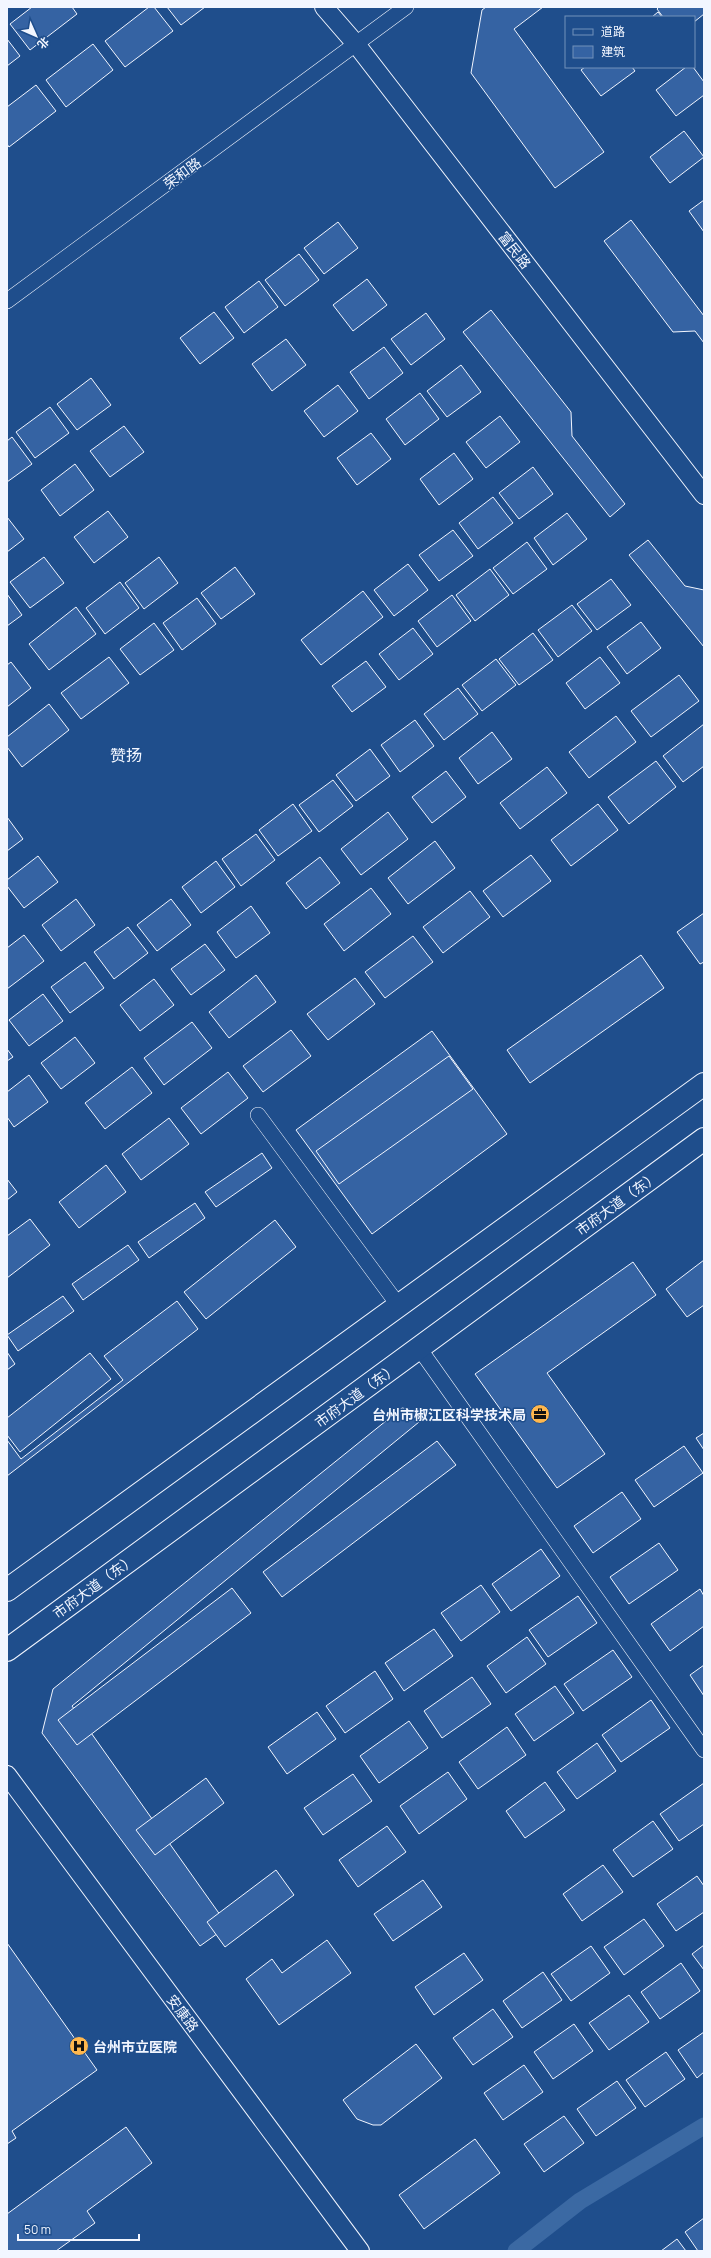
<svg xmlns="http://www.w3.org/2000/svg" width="711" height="2258" font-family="Manrope,'Noto Sans SC',sans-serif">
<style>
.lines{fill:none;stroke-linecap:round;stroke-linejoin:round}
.canal{stroke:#3b69a3;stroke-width:17}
.building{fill:#3563a3;stroke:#f2f6ff}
.minor-casing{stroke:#f2f6ff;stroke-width:16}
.tertiary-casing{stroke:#f2f6ff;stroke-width:20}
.primary-casing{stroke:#f2f6ff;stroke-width:24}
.minor{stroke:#1f4e8c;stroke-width:15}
.tertiary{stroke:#1f4e8c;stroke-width:18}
.primary{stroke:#1f4e8c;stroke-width:22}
.labels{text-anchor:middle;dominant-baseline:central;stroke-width:3;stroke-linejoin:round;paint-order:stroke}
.street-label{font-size:14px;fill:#f2f6ff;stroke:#1f4e8c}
.poi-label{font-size:14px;font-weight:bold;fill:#f2f6ff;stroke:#1f4e8c;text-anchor:end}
.quarter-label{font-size:16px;fill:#f2f6ff;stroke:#1f4e8c}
</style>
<rect width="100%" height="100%" fill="#1f4e8c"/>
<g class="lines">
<polyline class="canal" points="516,2251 580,2201 704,2126"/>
</g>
<g class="building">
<polygon points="32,7 72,7 77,14 30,50 10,24"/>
<polygon points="149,7 154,7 173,31 125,67 105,41"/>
<polygon points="167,7 205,7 181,25"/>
<polygon points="486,7 543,7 514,29 604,152 555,188 471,73 482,10"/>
<polygon points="659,7 704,7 704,14 694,22 694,17 663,17 657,9"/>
<polygon points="658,12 662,17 652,17"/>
<polygon points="7,39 20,56 7,66"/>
<polygon points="93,44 113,70 66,107 46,80"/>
<polygon points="585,67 632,67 635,71 601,96 581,70"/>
<polygon points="686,67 693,67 704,82 704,95 676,116 656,90"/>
<polygon points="36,85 56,111 9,147 7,144 7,107"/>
<polygon points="684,131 704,157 670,183 650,157"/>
<polygon points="704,200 704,232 689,211"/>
<polygon points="631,220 704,316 704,343 695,331 673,332 604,241"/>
<polygon points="338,222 358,248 324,274 304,248"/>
<polygon points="299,254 319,280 285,306 265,280"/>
<polygon points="367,279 387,305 353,331 333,305"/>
<polygon points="259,281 278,307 244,333 225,307"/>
<polygon points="491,310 571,412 572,436 625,504 610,517 463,332"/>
<polygon points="214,312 234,338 200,364 180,338"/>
<polygon points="426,313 445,339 411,365 391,339"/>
<polygon points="286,339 306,365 272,391 252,364"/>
<polygon points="384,347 403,373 369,399 350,372"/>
<polygon points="461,365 481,392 447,417 427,391"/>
<polygon points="91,378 111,405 77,430 57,404"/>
<polygon points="338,385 358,411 324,437 304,411"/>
<polygon points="420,393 439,419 405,445 386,419"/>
<polygon points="50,407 69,433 35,458 16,432"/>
<polygon points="500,416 520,442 486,468 466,442"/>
<polygon points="124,426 144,452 110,477 90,451"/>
<polygon points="371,433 391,459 357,485 337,458"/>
<polygon points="12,437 32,464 7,482 7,441"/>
<polygon points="454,453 473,479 439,505 420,479"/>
<polygon points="75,464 94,490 60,516 41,490"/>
<polygon points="533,467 553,494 519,519 499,493"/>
<polygon points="493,497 513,523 478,549 459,523"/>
<polygon points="108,511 128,537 94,563 74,537"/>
<polygon points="567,513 587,539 553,565 534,538"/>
<polygon points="7,517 24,539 7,552"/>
<polygon points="453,530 473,556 439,581 419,555"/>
<polygon points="648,540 685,586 704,590 704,647 629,555"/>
<polygon points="527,542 547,569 513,594 493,568"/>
<polygon points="44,557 64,583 30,608 10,582"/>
<polygon points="159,557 178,583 144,609 125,583"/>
<polygon points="408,564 428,590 394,616 374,590"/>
<polygon points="235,567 255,594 221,619 201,593"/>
<polygon points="490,569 509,595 475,621 456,595"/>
<polygon points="611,579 631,605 597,630 577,604"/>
<polygon points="120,582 139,608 105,634 86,608"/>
<polygon points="363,591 383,617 321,665 301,640"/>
<polygon points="7,594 22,615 7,626"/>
<polygon points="452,595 471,621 437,647 418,621"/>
<polygon points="197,598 216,624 182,650 163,623"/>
<polygon points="572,605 592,631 558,657 538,630"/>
<polygon points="76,607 96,634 49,670 29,644"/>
<polygon points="641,622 661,648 627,674 607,647"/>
<polygon points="154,623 174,650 140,675 120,649"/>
<polygon points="413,628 433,654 399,680 379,654"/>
<polygon points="533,633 553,660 519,685 499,659"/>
<polygon points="109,657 129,683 81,719 61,693"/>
<polygon points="600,657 620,683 585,709 566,683"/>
<polygon points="496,659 516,685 482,711 462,685"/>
<polygon points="366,661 386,687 352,712 332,686"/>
<polygon points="11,662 31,688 7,707 7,665"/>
<polygon points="679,675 699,701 651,737 631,711"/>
<polygon points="458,688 478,714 444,740 424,714"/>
<polygon points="49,704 69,730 22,767 7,747 7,737"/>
<polygon points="616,716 636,742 589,778 569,752"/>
<polygon points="415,720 434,746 400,772 381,745"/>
<polygon points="704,724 704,766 683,782 663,756"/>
<polygon points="492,732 512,759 478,784 459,758"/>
<polygon points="370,749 390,776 356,801 336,775"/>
<polygon points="656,761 676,787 629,824 608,797"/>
<polygon points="547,767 567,793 520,829 500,803"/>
<polygon points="446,771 466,797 432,823 412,797"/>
<polygon points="333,780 353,806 319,832 299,805"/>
<polygon points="293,804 312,831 278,856 259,830"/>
<polygon points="598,804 618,830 571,866 551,840"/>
<polygon points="388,812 408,839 361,875 341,849"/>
<polygon points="7,817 23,839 7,851"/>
<polygon points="256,834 275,860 241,886 222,859"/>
<polygon points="435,841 455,868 408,904 388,878"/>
<polygon points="531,855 551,881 503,917 483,891"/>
<polygon points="38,856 58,882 24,908 7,886 7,880"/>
<polygon points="320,857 340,883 306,909 286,883"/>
<polygon points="216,861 235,887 201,913 182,887"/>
<polygon points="371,888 391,914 344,951 324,924"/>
<polygon points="470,891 490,917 443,953 423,927"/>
<polygon points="76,899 95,925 61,951 42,925"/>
<polygon points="171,899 191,925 157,951 137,925"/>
<polygon points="251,906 270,933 236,958 217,932"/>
<polygon points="704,913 704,962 700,964 677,932"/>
<polygon points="128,927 148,953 114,979 94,952"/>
<polygon points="24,935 44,961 7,989 7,948"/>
<polygon points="413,936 433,962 385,998 365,972"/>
<polygon points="205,944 225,970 191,995 171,969"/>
<polygon points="641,955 664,988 530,1083 507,1050"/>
<polygon points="85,962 104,988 70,1013 51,987"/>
<polygon points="256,975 276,1002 229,1038 209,1012"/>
<polygon points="355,978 375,1004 328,1040 307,1014"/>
<polygon points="154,979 174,1005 140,1031 120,1005"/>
<polygon points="43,994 63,1021 29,1046 9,1020"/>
<polygon points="192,1022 212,1048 164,1085 144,1058"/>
<polygon points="291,1030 311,1056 263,1092 243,1066"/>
<polygon points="432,1031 507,1134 372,1234 296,1130"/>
<polygon points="75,1037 95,1063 61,1089 41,1063"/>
<polygon points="7,1049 13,1057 7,1061"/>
<polygon points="449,1056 473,1089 339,1184 316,1151"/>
<polygon points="132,1067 152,1093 105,1129 85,1103"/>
<polygon points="228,1072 248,1098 201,1134 181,1108"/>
<polygon points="29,1075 48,1102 14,1127 7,1117 7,1092"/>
<polygon points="169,1118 189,1144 141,1180 122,1154"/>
<polygon points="262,1153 272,1168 216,1207 205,1192"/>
<polygon points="106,1165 126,1192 79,1228 59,1202"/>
<polygon points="7,1179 17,1192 7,1200"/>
<polygon points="195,1203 205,1218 149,1258 138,1242"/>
<polygon points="30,1219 50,1245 7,1278 7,1236"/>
<polygon points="275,1220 296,1247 206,1319 184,1292"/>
<polygon points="128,1245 139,1260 83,1300 72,1284"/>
<polygon points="704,1260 704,1305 687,1317 666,1289"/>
<polygon points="633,1262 656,1295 547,1373 605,1454 557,1488 475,1374"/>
<polygon points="63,1296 74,1311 18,1351 7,1335"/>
<polygon points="177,1301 198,1329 7,1476 7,1440 21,1459 123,1380 104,1356"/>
<polygon points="7,1352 15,1364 7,1370"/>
<polygon points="90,1353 111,1379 20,1452 7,1435 7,1418"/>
<polygon points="402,1408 430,1413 72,1706 228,1926 200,1946 42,1733 53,1689"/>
<polygon points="704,1433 704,1450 696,1438"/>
<polygon points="437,1441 456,1465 282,1597 263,1572"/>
<polygon points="684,1446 703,1473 654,1507 635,1480"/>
<polygon points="622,1492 641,1519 593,1553 574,1526"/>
<polygon points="659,1543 678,1570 629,1604 610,1577"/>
<polygon points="541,1549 560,1576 511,1611 492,1584"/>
<polygon points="481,1585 500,1612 461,1641 441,1613"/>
<polygon points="232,1588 251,1613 77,1745 58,1720"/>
<polygon points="700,1589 704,1596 704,1626 670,1651 651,1624"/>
<polygon points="578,1596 597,1623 548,1657 529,1630"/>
<polygon points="434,1629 453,1656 404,1691 385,1663"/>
<polygon points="527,1637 546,1664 506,1693 487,1666"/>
<polygon points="613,1650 632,1677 583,1711 564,1684"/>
<polygon points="704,1665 704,1696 690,1675"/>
<polygon points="375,1671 393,1699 345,1733 326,1706"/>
<polygon points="472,1677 491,1704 442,1738 424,1711"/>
<polygon points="555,1686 574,1713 534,1741 515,1714"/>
<polygon points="651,1700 670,1728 621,1762 602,1735"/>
<polygon points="317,1712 336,1739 287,1774 268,1747"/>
<polygon points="409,1721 428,1748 379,1783 360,1756"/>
<polygon points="507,1727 526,1755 478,1789 459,1762"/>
<polygon points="597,1743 616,1771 577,1799 557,1772"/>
<polygon points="448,1772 467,1799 419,1834 400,1806"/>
<polygon points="353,1774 372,1801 323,1835 304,1808"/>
<polygon points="206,1778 224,1803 155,1855 136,1830"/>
<polygon points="545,1782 565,1810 525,1838 506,1811"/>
<polygon points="704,1783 704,1824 679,1841 660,1814"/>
<polygon points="653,1821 673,1849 633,1877 613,1850"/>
<polygon points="387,1826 406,1852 358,1887 339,1860"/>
<polygon points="603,1865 623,1892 582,1921 563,1894"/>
<polygon points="276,1870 294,1895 225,1947 207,1922"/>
<polygon points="697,1876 704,1886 704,1912 676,1931 657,1904"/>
<polygon points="423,1880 442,1907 393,1941 374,1914"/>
<polygon points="644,1919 664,1946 624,1975 604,1947"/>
<polygon points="327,1940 351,1973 279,2025 246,1979 272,1959 282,1973"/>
<polygon points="7,1943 97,2070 12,2131 16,2138 7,2144"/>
<polygon points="704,1945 704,1970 692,1954"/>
<polygon points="591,1946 610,1973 571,2001 551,1974"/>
<polygon points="464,1953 483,1980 434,2015 415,1987"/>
<polygon points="681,1963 700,1991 660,2019 641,1992"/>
<polygon points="543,1972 562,2000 522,2028 503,2001"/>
<polygon points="629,1995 649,2022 609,2050 589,2023"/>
<polygon points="493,2009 513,2037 473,2065 453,2038"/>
<polygon points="574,2024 593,2051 553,2079 534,2052"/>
<polygon points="704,2032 704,2072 697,2078 678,2050"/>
<polygon points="416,2044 442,2078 381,2125 373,2125 357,2119 343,2100"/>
<polygon points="666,2052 685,2079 645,2107 626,2080"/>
<polygon points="524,2065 543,2092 503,2120 484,2093"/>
<polygon points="617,2081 636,2108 596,2136 577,2109"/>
<polygon points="564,2116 584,2143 544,2172 524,2144"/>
<polygon points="126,2127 152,2163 87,2211 95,2223 56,2251 7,2251 7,2214"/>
<polygon points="475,2139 500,2173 424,2229 399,2195"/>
<polygon points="704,2218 704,2251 698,2251 685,2232"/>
<polygon points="677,2239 686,2251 661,2251"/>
</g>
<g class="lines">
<defs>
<g id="minor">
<polyline points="7,301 406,7"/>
<polyline points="258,1115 399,1306"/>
<polyline points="419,1348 704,1750"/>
</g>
<g id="tertiary">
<polyline points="324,7 356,44 704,495"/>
<polyline points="7,1775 360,2251"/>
</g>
<g id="primary">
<polyline points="7,1590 704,1084"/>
<polyline points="7,1650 704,1139"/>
</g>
</defs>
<use href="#minor" class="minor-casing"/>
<use href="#tertiary" class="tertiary-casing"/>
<use href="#primary" class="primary-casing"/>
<use href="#minor" class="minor"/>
<use href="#tertiary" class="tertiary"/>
<use href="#primary" class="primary"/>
</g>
<defs>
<symbol id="office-disc" viewBox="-11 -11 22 22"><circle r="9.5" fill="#ffb74d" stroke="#1f4e8c"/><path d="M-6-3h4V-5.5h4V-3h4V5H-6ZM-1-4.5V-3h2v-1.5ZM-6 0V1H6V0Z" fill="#111"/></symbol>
<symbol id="hospital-disc" viewBox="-11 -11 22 22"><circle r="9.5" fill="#ffb74d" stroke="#1f4e8c"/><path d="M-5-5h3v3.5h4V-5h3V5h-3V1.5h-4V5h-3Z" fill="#111"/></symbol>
</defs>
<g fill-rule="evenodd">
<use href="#office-disc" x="529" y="1403" width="22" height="22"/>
<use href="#hospital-disc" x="68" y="2035" width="22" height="22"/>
</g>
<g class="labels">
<g class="street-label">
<text transform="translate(182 173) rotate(-36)">荣和路</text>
<text transform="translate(515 250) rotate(52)">富民路</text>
<text transform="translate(617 1203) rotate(-36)">市府大道（东）</text>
<text transform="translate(356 1395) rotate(-36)">市府大道（东）</text>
<text transform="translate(94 1586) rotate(-36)">市府大道（东）</text>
<text transform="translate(183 2013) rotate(53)">安康路</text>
</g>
<g class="poi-label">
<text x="526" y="1414">台州市椒江区科学技术局</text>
<text x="93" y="2046" text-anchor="start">台州市立医院</text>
</g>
<g class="quarter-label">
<text x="126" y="755">赞扬</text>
</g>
</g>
<rect width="711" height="2258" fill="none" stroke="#f2f6ff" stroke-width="16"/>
<rect x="565" y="16" width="130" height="52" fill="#1f4e8c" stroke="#7391ba"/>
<rect x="573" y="29" width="20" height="6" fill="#1f4e8c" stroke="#7391ba"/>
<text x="601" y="36" font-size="12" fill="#f2f6ff">道路</text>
<rect x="573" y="46" width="20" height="12" fill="#3563a3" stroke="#7391ba"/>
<text x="601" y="56" font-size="12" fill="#f2f6ff">建筑</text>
<g transform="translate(36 36) rotate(135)" stroke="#1f4e8c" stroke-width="3" paint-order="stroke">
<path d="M0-3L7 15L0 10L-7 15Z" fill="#f2f6ff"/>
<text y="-6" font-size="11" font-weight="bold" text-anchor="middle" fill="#f2f6ff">北</text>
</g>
<path d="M18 2234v6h121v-6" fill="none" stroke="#f2f6ff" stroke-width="2"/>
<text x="24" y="2234" font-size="12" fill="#f2f6ff" stroke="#1f4e8c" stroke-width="3" paint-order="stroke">50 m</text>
</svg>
